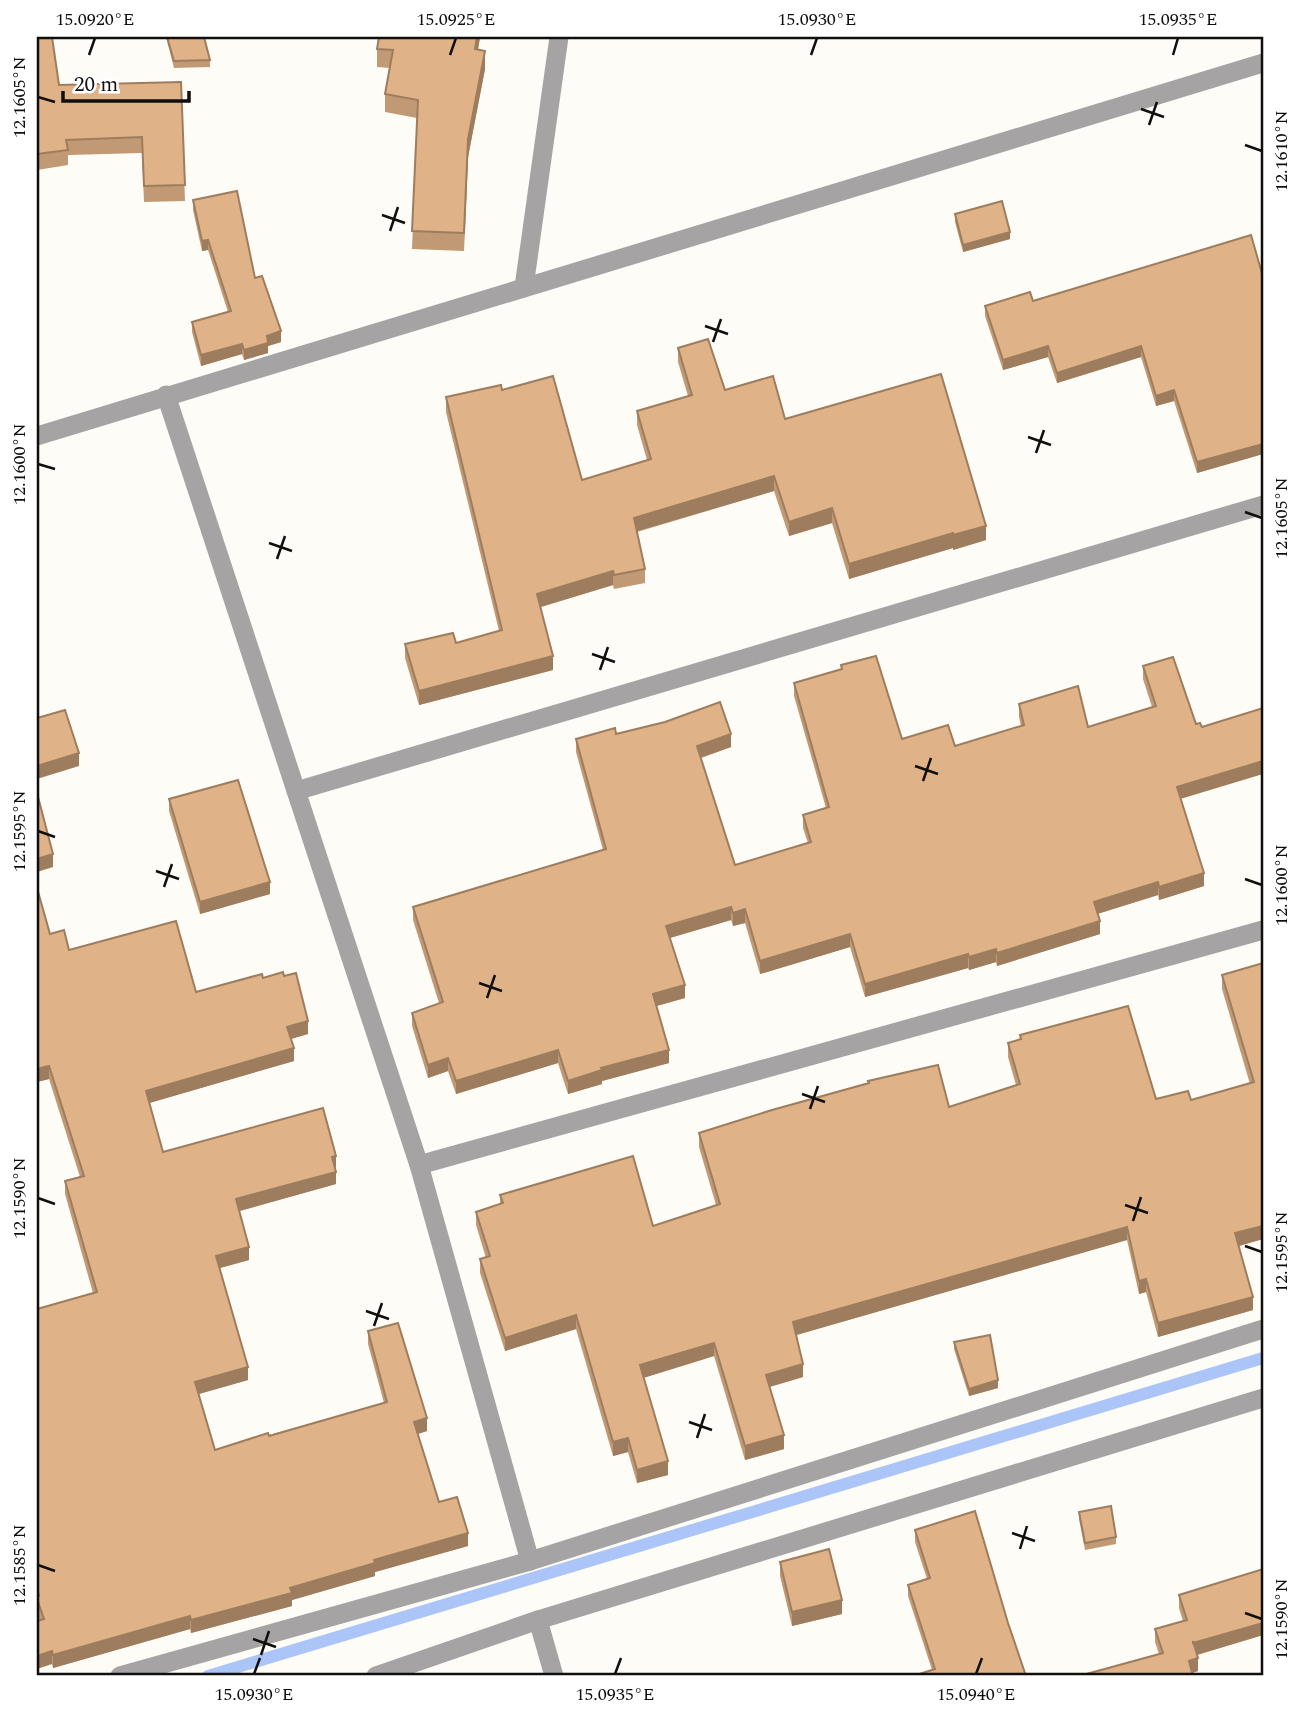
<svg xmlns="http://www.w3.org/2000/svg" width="1300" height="1713" font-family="Spectral,serif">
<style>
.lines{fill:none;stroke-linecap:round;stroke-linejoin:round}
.stream{stroke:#acc5f9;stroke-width:12}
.minor{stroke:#a5a3a4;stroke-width:19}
.wall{fill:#c19974}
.shaded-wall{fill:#9d7d5e}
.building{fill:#e0b287;stroke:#9d7d5e;stroke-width:2}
.ticks{fill:none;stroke:#100f0e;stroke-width:2.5}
.neatline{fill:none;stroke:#100f0e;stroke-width:2.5}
.ticks-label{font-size:18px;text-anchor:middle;fill:#100f0e}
</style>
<rect width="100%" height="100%" fill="#fdfcf7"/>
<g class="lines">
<polyline class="stream" points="208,1676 1263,1358"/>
<g class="minor">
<polyline points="524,287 559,37"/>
<polyline points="166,395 419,1165 530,1561"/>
<polyline points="37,436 1263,63"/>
<polyline points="296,791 1263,505"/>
<polyline points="419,1165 1263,930"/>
<polyline points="538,1620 554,1676"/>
<polyline points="120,1676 530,1561 1263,1329"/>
<polyline points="376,1676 538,1620 1263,1398"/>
</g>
</g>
<g class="wall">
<polygon points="37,37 59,85 181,82 185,201 144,202 142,153 68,155 68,165 37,170"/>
<polygon points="166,37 204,37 210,60 210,67 174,68"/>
<polygon points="480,37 478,50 485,69 468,157 464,251 412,249 417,118 385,112 385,94 390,68 377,67 377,49"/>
<polygon points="193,200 255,278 281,342 268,346 268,353 244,360 242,354 201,366 192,332 192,322 228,312 208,250 202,251 193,210"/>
<polygon points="955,214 1010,239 963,252 955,222"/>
<polygon points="1263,277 1263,454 1197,473 1174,401 1156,406 1141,357 1057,383 1048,357 1003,370 985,316 985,306"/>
<polygon points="678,348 725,390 785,419 986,540 953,550 953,548 849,579 832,523 789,536 774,491 637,532 645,569 645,583 614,589 613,585 541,607 553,670 419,705 405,658 405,644 456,643 499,631 446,412 446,397 502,390 582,480 647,460 637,425 637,411 688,396 678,362"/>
<polygon points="1173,657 1181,799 1204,886 1159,900 1158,895 1097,914 1100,934 997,966 996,962 969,970 968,968 865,997 850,947 760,974 745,923 733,926 731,920 670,938 685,998 656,1006 669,1063 602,1081 602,1084 568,1094 558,1063 456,1094 448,1071 428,1078 412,1026 412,1013 439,1003 413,920 413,907 603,850 576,752 576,739 616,734 731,747 701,758 735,865 808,843 803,828 803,815 826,808 794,696 794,683 841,670 841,665 902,739 955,746 1021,726 1019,717 1019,704 1088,727 1152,707 1143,679 1143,666"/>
<polygon points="169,799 270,894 200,914 169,811"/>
<polygon points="37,888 50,934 69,950 196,992 263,978 308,1034 291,1039 294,1061 149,1103 163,1152 336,1168 335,1169 336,1184 239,1211 249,1260 220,1268 248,1380 199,1394 215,1450 384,1403 368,1344 368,1331 427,1431 418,1434 439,1502 468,1546 375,1572 375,1576 292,1600 292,1606 191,1633 190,1629 53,1668 37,1611 37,1309 93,1293 65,1194 65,1181 80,1177 49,1079 37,1082"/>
<polygon points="1263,963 1263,1239 1239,1246 1253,1310 1158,1337 1146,1292 1139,1294 1127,1240 796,1335 803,1377 769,1387 784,1449 745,1460 714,1356 643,1378 668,1475 637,1483 628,1452 613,1456 576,1329 505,1351 480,1273 480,1259 486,1258 476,1225 476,1212 500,1204 500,1195 653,1226 716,1205 699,1147 699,1133 868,1084 868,1081 949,1107 1016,1085 1008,1057 1008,1043 1020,1040 1020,1035 1156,1099 1191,1100 1250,1084 1222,989 1222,975"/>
<polygon points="954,1342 998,1388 969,1396 954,1349"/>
<polygon points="1079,1512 1116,1537 1116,1544 1085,1550 1079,1519"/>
<polygon points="1263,1526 1263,1547 1261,1540 1261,1527"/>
<polygon points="915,1530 1008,1623 1026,1676 932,1670 908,1596 908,1585 927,1579 915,1542"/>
<polygon points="780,1562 842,1614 792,1626 780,1576"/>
<polygon points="1263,1569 1263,1635 1197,1655 1198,1671 1192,1673 1159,1654 1155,1642 1155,1629 1183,1621 1179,1608 1179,1595"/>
</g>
<g class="shaded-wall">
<polygon points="477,37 480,37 475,67 475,49"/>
<polygon points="485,51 485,69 468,157 464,251 468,139"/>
<polygon points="1010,232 1010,239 963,252 963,245"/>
<polygon points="208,240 208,250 202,251 202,241"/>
<polygon points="281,331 281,342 268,346 268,353 244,360 244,350 267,336"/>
<polygon points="242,344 242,354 201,366 201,355"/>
<polygon points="1048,346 1048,357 1003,370 1003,360"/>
<polygon points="1141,346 1141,357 1057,383 1057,373"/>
<polygon points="1174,390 1174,401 1156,406 1156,396"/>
<polygon points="1263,444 1263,454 1197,473 1197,462"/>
<polygon points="774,476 774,491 634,532 634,518"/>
<polygon points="832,508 832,523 789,536 789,522"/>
<polygon points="986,526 986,540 953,550 953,535"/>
<polygon points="953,533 953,548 849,579 849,564"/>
<polygon points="613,571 613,585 537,608 537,594"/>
<polygon points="553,656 553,670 419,705 419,691"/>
<polygon points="731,734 731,747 697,759 697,746"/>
<polygon points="79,753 79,766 37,779 37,766"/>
<polygon points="1263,761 1263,774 1177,800 1177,787"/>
<polygon points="53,854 53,867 37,872 37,859"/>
<polygon points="1204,873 1204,886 1159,900 1159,887"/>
<polygon points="270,882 270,894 200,914 200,902"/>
<polygon points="1158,882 1158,895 1094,915 1094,902"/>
<polygon points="731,907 731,920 666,939 666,926"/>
<polygon points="745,909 745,923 733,926 733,913"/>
<polygon points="1100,921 1100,934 997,966 997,953"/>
<polygon points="850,934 850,947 760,974 760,961"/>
<polygon points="996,949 996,962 969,970 969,957"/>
<polygon points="968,954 968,968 865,997 865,984"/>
<polygon points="685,985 685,998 653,1007 653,994"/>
<polygon points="308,1021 308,1034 287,1040 287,1027"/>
<polygon points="294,1048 294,1061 146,1104 146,1091"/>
<polygon points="558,1050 558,1063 456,1094 456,1081"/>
<polygon points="669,1050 669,1063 602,1081 602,1084 568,1094 568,1081 601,1068"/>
<polygon points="448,1058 448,1071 428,1078 428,1065"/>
<polygon points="49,1066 49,1079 37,1082 37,1069"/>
<polygon points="336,1156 336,1168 332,1170 332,1157"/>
<polygon points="336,1172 336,1184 236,1212 236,1199"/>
<polygon points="1263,1226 1263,1239 1235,1247 1235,1233"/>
<polygon points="1127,1227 1127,1240 793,1336 793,1322"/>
<polygon points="249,1247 249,1260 216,1269 216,1256"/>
<polygon points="1146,1279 1146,1292 1139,1294 1139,1281"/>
<polygon points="1253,1297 1253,1310 1158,1337 1158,1323"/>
<polygon points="576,1315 576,1329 505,1351 505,1338"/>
<polygon points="714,1343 714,1356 640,1379 640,1365"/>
<polygon points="803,1364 803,1377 766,1388 766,1375"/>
<polygon points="248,1367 248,1380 195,1395 195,1382"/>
<polygon points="998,1380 998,1388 969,1396 969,1389"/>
<polygon points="427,1418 427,1431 414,1435 414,1422"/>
<polygon points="784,1435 784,1449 745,1460 745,1446"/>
<polygon points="628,1438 628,1452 613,1456 613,1442"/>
<polygon points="668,1461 668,1475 637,1483 637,1470"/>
<polygon points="468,1533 468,1546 375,1572 375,1576 292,1600 292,1606 191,1633 191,1620 374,1560"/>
<polygon points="842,1600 842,1614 792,1626 792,1612"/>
<polygon points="190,1616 190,1629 53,1668 53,1655"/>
<polygon points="1263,1623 1263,1635 1193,1656 1193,1643"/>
<polygon points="52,1651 52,1664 37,1669 37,1656"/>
<polygon points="1198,1658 1198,1671 1189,1674 1189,1661"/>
</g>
<g class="building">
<polygon points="37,37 52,37 59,85 181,82 185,185 144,186 142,137 66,140 68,150 37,154"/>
<polygon points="167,37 204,37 210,60 174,61"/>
<polygon points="379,37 477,37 475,49 485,51 468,139 464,233 412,231 418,100 385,94 393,50 377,49"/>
<polygon points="237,191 255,278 262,276 281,331 267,336 268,343 244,350 242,344 201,355 192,322 231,311 208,240 202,241 193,200"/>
<polygon points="1002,201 1010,232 963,245 955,214"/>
<polygon points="1251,235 1263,277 1263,444 1197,462 1174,390 1156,396 1141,346 1057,373 1048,346 1003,360 985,306 1030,292 1033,301"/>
<polygon points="708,339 725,390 773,376 785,419 941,374 986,526 953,535 953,533 849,564 832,508 789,522 774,476 634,518 645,569 614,575 613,571 537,594 553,656 419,691 405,644 453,633 456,643 502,630 446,397 501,385 502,390 553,376 582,480 651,459 637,411 692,395 678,348"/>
<polygon points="876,656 902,739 948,725 955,746 1024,725 1019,704 1078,686 1088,727 1156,706 1143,666 1173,657 1196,724 1200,723 1202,727 1263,708 1263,761 1177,787 1204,873 1159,887 1158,882 1094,902 1100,921 997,953 996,949 969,957 968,954 865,984 850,934 760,961 745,909 733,913 731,907 666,926 685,985 653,994 669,1050 601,1068 602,1070 568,1081 558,1050 456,1081 448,1058 428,1065 412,1013 443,1002 413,907 606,849 576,739 615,728 616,734 665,722 720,702 731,734 697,746 735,865 811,842 803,815 829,807 794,683 842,669 841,665"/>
<polygon points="65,710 79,753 37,766 37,718"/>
<polygon points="238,780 270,882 200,902 169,799"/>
<polygon points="37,793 53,854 37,859"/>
<polygon points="37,888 50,934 64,930 69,950 176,921 196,992 262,974 263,978 283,972 284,976 296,973 308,1021 287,1027 294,1048 146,1091 163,1152 323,1108 336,1156 332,1157 336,1172 236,1199 249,1247 216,1256 248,1367 195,1382 215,1450 268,1433 269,1436 387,1402 368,1331 398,1323 427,1418 414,1422 439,1502 457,1497 468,1533 374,1560 375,1563 290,1588 292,1593 191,1620 190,1616 53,1655 52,1651 37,1656 37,1621 44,1619 37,1599 37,1597 39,1596 37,1587 37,1309 97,1292 65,1181 84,1176 49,1066 37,1069"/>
<polygon points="1263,963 1263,1226 1235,1233 1253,1297 1158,1323 1146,1279 1139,1281 1127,1227 793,1322 803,1364 766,1375 784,1435 745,1446 714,1343 640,1365 668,1461 637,1470 628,1438 613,1442 576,1315 505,1338 480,1259 490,1256 476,1212 503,1203 500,1195 633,1156 653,1226 720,1204 699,1133 772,1110 869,1083 868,1081 938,1065 949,1107 1020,1084 1008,1043 1021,1039 1020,1035 1128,1006 1156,1099 1188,1091 1191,1100 1254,1082 1222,975"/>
<polygon points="990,1335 998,1380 969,1389 954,1342"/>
<polygon points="1111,1506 1116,1537 1085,1543 1079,1512"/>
<polygon points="975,1511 1008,1623 1026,1676 913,1676 935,1669 908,1585 930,1578 915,1530"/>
<polygon points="829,1549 842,1600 792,1612 780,1562"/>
<polygon points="1263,1569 1263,1623 1193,1643 1193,1641 1198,1658 1189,1661 1193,1676 1079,1676 1163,1653 1155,1629 1187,1620 1179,1595"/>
</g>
<path class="ticks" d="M89 55 95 38M450 55 456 38M811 55 817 38M1173 55 1178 38M38 97 55 102M1141 109 1164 117M1149 125 1157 102M1245 145 1262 151M382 215 405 223M390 231 398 207M705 326 728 334M713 342 721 319M1028 437 1051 445M1036 453 1044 430M38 464 55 469M1245 512 1262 518M269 543 292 551M277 559 285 536M592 654 615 662M600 670 608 647M915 766 938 774M923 781 931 758M38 831 55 837M156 871 179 879M1245 879 1262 885M164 887 172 864M479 983 502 991M487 998 495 975M802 1094 825 1102M810 1109 818 1086M38 1198 55 1204M1125 1205 1148 1213M1133 1221 1141 1197M1245 1246 1262 1252M366 1311 389 1319M374 1326 382 1303M689 1422 712 1430M697 1438 705 1414M1012 1533 1035 1541M1020 1549 1027 1526M38 1565 55 1571M1245 1613 1262 1619M253 1639 276 1647M261 1655 269 1631M254 1674 260 1658M615 1674 621 1658M976 1674 982 1658"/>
<rect width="1300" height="1713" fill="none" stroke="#ffffff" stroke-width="77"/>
<path d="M63 91v10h126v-10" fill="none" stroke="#100f0e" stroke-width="3.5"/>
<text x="74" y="91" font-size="21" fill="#100f0e" stroke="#ffffff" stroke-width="5" paint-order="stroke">20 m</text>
<rect x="38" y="38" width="1224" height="1636" class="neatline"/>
<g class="ticks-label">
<text x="95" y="25">15.0920°E</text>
<text x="456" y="25">15.0925°E</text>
<text x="817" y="25">15.0930°E</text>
<text x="1178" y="25">15.0935°E</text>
<text transform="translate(19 97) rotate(-90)" y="6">12.1605°N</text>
<text transform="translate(1281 151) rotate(-90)" y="6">12.1610°N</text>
<text transform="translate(19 464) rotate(-90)" y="6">12.1600°N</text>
<text transform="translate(1281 518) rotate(-90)" y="6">12.1605°N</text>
<text transform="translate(19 831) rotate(-90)" y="6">12.1595°N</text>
<text transform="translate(1281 885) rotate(-90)" y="6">12.1600°N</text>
<text transform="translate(19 1198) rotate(-90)" y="6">12.1590°N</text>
<text transform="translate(1281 1252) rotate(-90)" y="6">12.1595°N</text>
<text transform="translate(19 1565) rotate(-90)" y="6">12.1585°N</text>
<text transform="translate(1281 1619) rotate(-90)" y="6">12.1590°N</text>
<text x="254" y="1700">15.0930°E</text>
<text x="615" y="1700">15.0935°E</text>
<text x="976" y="1700">15.0940°E</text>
</g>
</svg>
